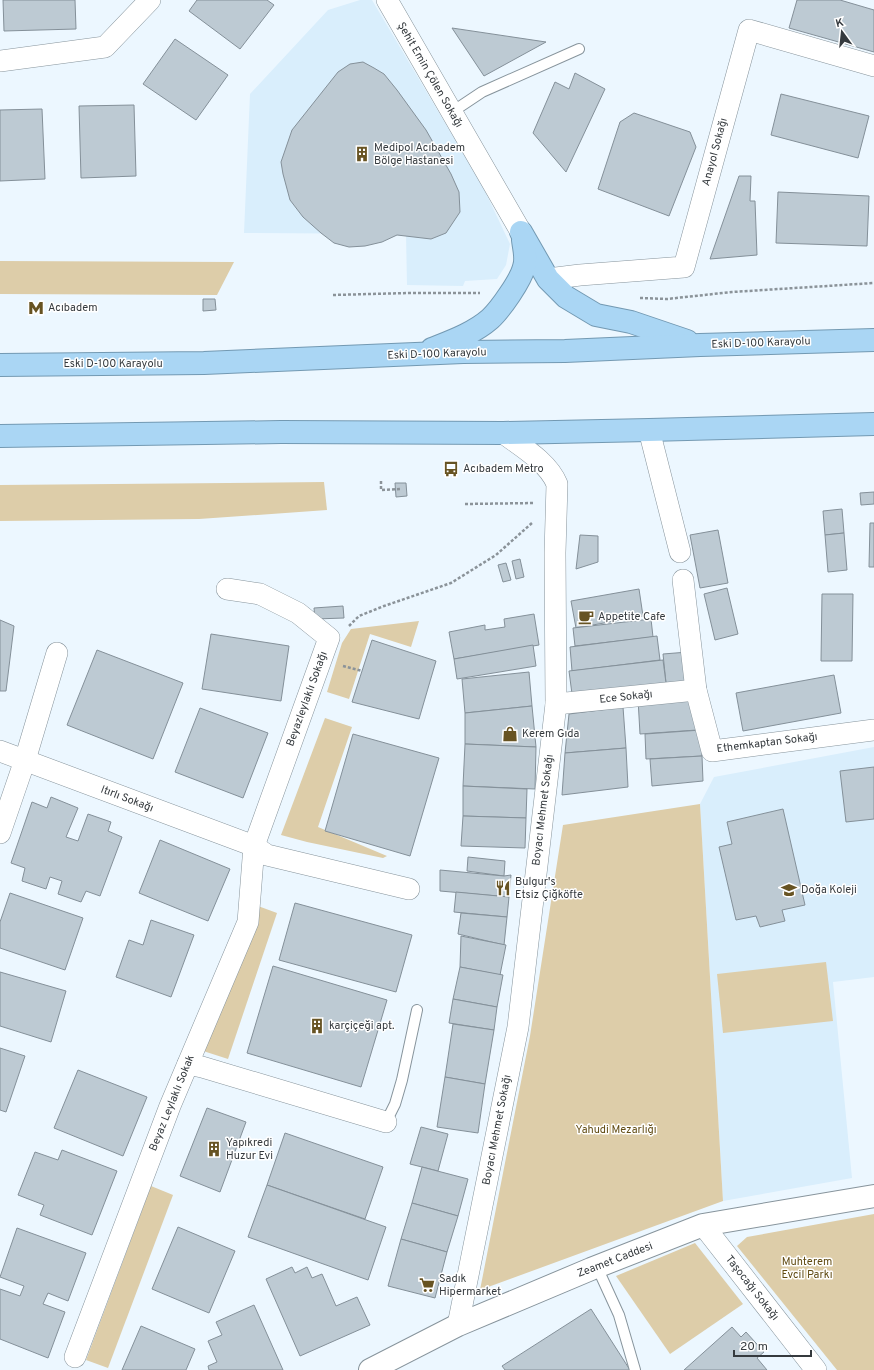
<svg xmlns="http://www.w3.org/2000/svg" width="874" height="1370" font-family="Overpass,sans-serif">
<style>
.built{fill:#d9eefc}
.green{fill:#ddcda9}
.building{fill:#bdcad3;stroke:#849099}
.lines{fill:none;stroke-linecap:round;stroke-linejoin:round}
.service-casing{stroke:#87949c;stroke-width:12}
.minor-casing{stroke:#87949c;stroke-width:22}
.tertiary-casing{stroke:#87949c;stroke-width:24}
.trunk-casing{stroke:#7399b2;stroke-width:24}
.path{stroke:#8b9399;stroke-width:2.5;stroke-dasharray:3 2;stroke-linecap:butt}
.service{stroke:#fff;stroke-width:10}
.minor{stroke:#fff;stroke-width:21}
.tertiary{stroke:#fff;stroke-width:22}
.trunk{stroke:#aad6f4;stroke-width:22}
.labels{text-anchor:middle;dominant-baseline:central;stroke-width:3;stroke-linejoin:round;paint-order:stroke}
.street-label{font-size:11px;fill:#353a3e;stroke:#fff}
.poi-label{font-size:11px;fill:#353a3e;stroke:#fff;text-anchor:start}
.park-label{font-size:11px;fill:#614b12;stroke:#fff}
</style>
<rect width="100%" height="100%" fill="#ecf7ff"/>
<g class="built">
<polygon points="360,0 372,0 483,187 510,244 506,265 497,279 465,281 463,286 407,285 406,234 244,233 250,94 328,10"/>
<polygon points="874,747 874,977 833,982 852,1178 723,1201 700,804 714,777"/>
</g>
<g class="green">
<polygon points="0,261 234,262 217,295 0,294"/>
<polygon points="324,482 327,510 199,519 0,521 0,485"/>
<polygon points="419,621 411,647 370,634 349,699 327,692 342,643 351,629"/>
<polygon points="325,718 352,727 318,827 387,856 383,858 307,842 281,835"/>
<polygon points="700,804 723,1201 480,1290 530,1036 563,825"/>
<polygon points="258,906 277,913 228,1059 197,1049"/>
<polygon points="826,962 833,1021 723,1033 717,974"/>
<polygon points="151,1186 173,1195 108,1368 86,1360"/>
<polygon points="874,1214 874,1370 837,1370 737,1246 747,1237"/>
<polygon points="695,1243 743,1304 670,1354 616,1276"/>
</g>
<g class="building">
<polygon points="3,0 75,0 76,29 4,31"/>
<polygon points="197,0 267,0 274,5 240,49 189,11"/>
<polygon points="797,0 840,0 874,10 874,52 789,28"/>
<polygon points="452,28 546,42 484,76"/>
<polygon points="175,39 228,75 196,120 143,84"/>
<polygon points="363,62 374,68 384,74 397,90 426,130 451,174 459,192 460,212 446,233 431,239 397,235 382,242 365,246 349,247 334,243 321,233 303,217 290,200 283,174 281,162 292,130 338,72 350,64"/>
<polygon points="575,73 605,89 566,172 533,133 555,82 569,89"/>
<polygon points="781,94 869,116 858,158 771,135"/>
<polygon points="134,105 136,176 81,178 79,106"/>
<polygon points="42,109 45,179 0,181 0,110"/>
<polygon points="634,113 690,132 696,147 669,216 598,189 620,122"/>
<polygon points="739,176 751,176 750,201 755,201 757,255 710,259"/>
<polygon points="778,192 869,196 867,246 776,243"/>
<polygon points="203,299 215,299 216,310 203,311"/>
<polygon points="395,483 406,483 407,496 396,497"/>
<polygon points="874,492 874,504 861,505 860,493"/>
<polygon points="842,509 844,533 825,535 823,511"/>
<polygon points="870,523 874,523 874,567 869,567"/>
<polygon points="718,530 728,583 700,588 690,535"/>
<polygon points="844,533 847,570 828,572 825,535"/>
<polygon points="580,535 598,536 598,562 576,569"/>
<polygon points="520,559 524,577 516,579 512,561"/>
<polygon points="506,563 511,580 503,582 498,565"/>
<polygon points="727,588 738,634 715,640 704,594"/>
<polygon points="639,589 643,616 576,628 571,601"/>
<polygon points="822,594 853,594 852,661 821,661"/>
<polygon points="343,606 344,618 315,619 314,608"/>
<polygon points="534,614 539,645 454,659 449,632 485,625 485,630 505,627 504,619"/>
<polygon points="651,619 653,637 575,646 573,628"/>
<polygon points="0,620 14,626 6,691 0,691"/>
<polygon points="211,634 289,646 281,701 202,689"/>
<polygon points="657,636 660,660 572,671 570,647"/>
<polygon points="372,640 436,661 419,719 352,702"/>
<polygon points="533,645 536,666 457,679 454,659"/>
<polygon points="97,650 183,683 153,759 67,725"/>
<polygon points="688,652 691,681 666,683 663,654"/>
<polygon points="663,660 666,683 572,694 569,671"/>
<polygon points="529,672 532,706 465,713 462,679"/>
<polygon points="834,675 841,713 743,731 736,693"/>
<polygon points="695,695 697,730 640,734 638,699"/>
<polygon points="532,706 536,747 465,744 465,713"/>
<polygon points="623,707 626,748 565,753 569,714"/>
<polygon points="200,708 268,733 243,798 175,772"/>
<polygon points="701,730 702,756 646,759 645,734"/>
<polygon points="353,734 439,758 410,856 325,831"/>
<polygon points="465,744 536,747 535,789 463,786"/>
<polygon points="626,748 628,787 562,795 565,753"/>
<polygon points="702,756 703,781 652,786 650,759"/>
<polygon points="874,767 874,819 846,822 840,771"/>
<polygon points="463,786 527,789 526,818 463,816"/>
<polygon points="51,797 78,808 66,837 78,841 88,814 111,822 108,831 122,837 100,896 86,891 81,902 58,894 62,881 50,877 46,889 22,881 25,868 11,863 32,802 47,808"/>
<polygon points="783,809 805,905 782,910 785,921 760,927 756,916 736,920 719,847 732,844 727,822"/>
<polygon points="463,816 526,818 525,848 461,846"/>
<polygon points="160,840 230,869 208,921 139,893"/>
<polygon points="468,857 505,861 504,876 467,871"/>
<polygon points="440,870 504,876 511,875 509,897 440,891"/>
<polygon points="456,892 509,897 507,917 454,912"/>
<polygon points="10,893 83,918 65,970 0,948 0,922"/>
<polygon points="295,903 412,935 396,992 279,960"/>
<polygon points="461,913 507,917 504,945 458,934"/>
<polygon points="151,920 194,935 171,997 116,977 129,940 143,945"/>
<polygon points="461,936 506,945 500,975 460,967"/>
<polygon points="273,966 387,1000 361,1087 247,1053"/>
<polygon points="460,967 503,975 497,1007 453,999"/>
<polygon points="0,972 66,991 51,1042 0,1026"/>
<polygon points="453,999 497,1007 494,1030 449,1023"/>
<polygon points="453,1024 494,1030 485,1084 445,1077"/>
<polygon points="0,1048 25,1056 6,1112 0,1110"/>
<polygon points="78,1070 147,1097 123,1156 54,1128"/>
<polygon points="445,1077 485,1084 478,1133 437,1127"/>
<polygon points="207,1108 246,1122 220,1192 180,1176"/>
<polygon points="421,1127 448,1134 438,1171 410,1164"/>
<polygon points="285,1133 383,1167 365,1219 267,1185"/>
<polygon points="62,1150 117,1171 92,1235 40,1215 44,1205 18,1195 35,1152 58,1160"/>
<polygon points="422,1167 468,1179 458,1216 412,1203"/>
<polygon points="267,1185 386,1227 368,1280 248,1237"/>
<polygon points="412,1203 458,1216 447,1252 401,1239"/>
<polygon points="178,1227 235,1251 209,1313 152,1289"/>
<polygon points="17,1228 86,1253 68,1301 48,1293 43,1304 65,1312 48,1358 0,1339 0,1289 20,1296 24,1286 0,1277"/>
<polygon points="401,1239 447,1252 435,1298 388,1286"/>
<polygon points="292,1267 295,1273 307,1267 312,1278 322,1274 336,1306 357,1297 370,1325 300,1356 266,1279"/>
<polygon points="254,1305 283,1370 209,1370 208,1366 217,1362 208,1341 222,1335 216,1322"/>
<polygon points="591,1309 630,1370 505,1370 502,1366"/>
<polygon points="141,1326 195,1349 186,1370 122,1370"/>
<polygon points="732,1327 741,1337 746,1332 764,1352 757,1358 767,1370 684,1370"/>
</g>
<g class="lines">
<defs>
<g id="service">
<polyline points="452,112 482,92 579,49"/>
<polyline points="386,1122 395,1104 402,1080 417,1010"/>
<polyline points="597,1267 619,1315 635,1370"/>
</g>
<g id="minor">
<polyline points="387,0 521,232"/>
<polyline points="0,61 105,47 150,0"/>
<polyline points="548,279 580,275 684,267 749,30 874,66"/>
<polyline points="649,430 680,552"/>
<polyline points="683,580 696,690 712,751 874,730"/>
<polyline points="556,704 696,690"/>
<polyline points="0,751 254,846 267,855 409,889"/>
<polyline points="0,833 25,760 57,653"/>
<polyline points="188,1064 202,1067 386,1122"/>
<polyline points="703,1225 816,1370"/>
<path d="M458 1325 518 1027 556 704 555 553 557 484C548 462 522 447 503 433"/>
<polyline points="75,1357 170,1106 248,922 254,846 329,638 298,613 260,594 227,589"/>
</g>
<polyline id="tertiary" points="370,1370 458,1325 591,1269 703,1225 874,1196"/>
<g id="trunk">
<polyline points="521,232 548,279 566,297 596,315 631,322 687,341"/>
<path d="M432 349C452 341 474 333 490 319 500 310 521 280 524 267 527 258 524 249 523 240"/>
<polyline points="0,365 204,363 463,352 565,351 700,345 874,340"/>
<polyline points="0,436 281,432 503,433 649,430 874,424"/>
</g>
</defs>
<use href="#service" class="service-casing"/>
<use href="#minor" class="minor-casing"/>
<use href="#tertiary" class="tertiary-casing"/>
<use href="#trunk" class="trunk-casing"/>
<g class="path">
<polyline points="333,295 408,293 480,293"/>
<polyline points="640,298 667,299 732,292 874,283"/>
<polyline points="381,481 381,490 400,489"/>
<polyline points="465,504 534,503"/>
<polyline points="349,626 359,616 384,606 451,583 496,555 532,523"/>
<polyline points="343,666 362,671"/>
</g>
<use href="#service" class="service"/>
<use href="#minor" class="minor"/>
<use href="#tertiary" class="tertiary"/>
<use href="#trunk" class="trunk"/>
</g>
<defs>
<symbol id="building-bare" viewBox="-9 -9 18 18"><path d="M-4-6H4V6H1V3H-1V6H-4ZM-2.5-4.3h1.7v1.8h-1.7ZM.8-4.3h1.7v1.8H.8ZM-2.5-1h1.7V.8h-1.7ZM.8-1h1.7V.8H.8Z" fill="#675322" stroke="#fff" stroke-width="2.5" paint-order="stroke"/></symbol>
<symbol id="metro-bare" viewBox="-9 -9 18 18"><path d="M-5.5 5V-5H-3L0 0L3-5H5.5V5H3V-.5L0 4L-3-.5V5Z" fill="#675322" stroke="#fff" stroke-width="2.5" paint-order="stroke"/></symbol>
<symbol id="bus-bare" viewBox="-9 -9 18 18"><path d="M-5-6H5V4H4V6H2V4H-2V6H-4V4H-5ZM-3.5-4V0h7V-4ZM-3.5 1.2v1.5H-2V1.2ZM2 1.2v1.5H3.5V1.2Z" fill="#675322" stroke="#fff" stroke-width="2.5" paint-order="stroke"/></symbol>
<symbol id="cafe-bare" viewBox="-9 -9 18 18"><path d="M-5.5-4.5H6V0H3Q3 3.5 0 3.5H-2.5Q-5.5 3.5-5.5 0ZM3-3.2v2h1.7v-2ZM-6 4.5H4V6H-6Z" fill="#675322" stroke="#fff" stroke-width="2.5" paint-order="stroke"/></symbol>
<symbol id="shop-bare" viewBox="-9 -9 18 18"><path d="M-5-2.5h2.3a2.7 3.5 0 0 1 5.4 0H5L5.5 6h-11ZM-1.5-2.5h3a1.5 2.3 0 0 0-3 0Z" fill="#675322" stroke="#fff" stroke-width="2.5" paint-order="stroke"/></symbol>
<symbol id="restaurant-bare" viewBox="-9 -9 18 18"><path d="M-5-6h1v4h1v-4h1v4h1v-4h1v5L-1.5 .5V6h-2V.5L-5-1ZM5-6V6H3V1.5H1.5Q1.5-4 5-6Z" fill="#675322" stroke="#fff" stroke-width="2.5" paint-order="stroke"/></symbol>
<symbol id="school-bare" viewBox="-9 -9 18 18"><path d="M0-5L7-2L0 1L-7-2ZM-4 1L0 2.5L4 1V4Q0 6-4 4Z" fill="#675322" stroke="#fff" stroke-width="2.5" paint-order="stroke"/></symbol>
<symbol id="supermarket-bare" viewBox="-9 -9 18 18"><path d="M-6-5.5h2.5l.6 2H6L4.5 2H-2.5L-4.4-4H-6ZM-1.5 3.2a1.3 1.3 0 1 0 .1 0ZM3 3.2a1.3 1.3 0 1 0 .1 0Z" fill="#675322" stroke="#fff" stroke-width="2.5" paint-order="stroke"/></symbol>
</defs>
<g fill-rule="evenodd">
<use href="#building-bare" x="351" y="143" width="22" height="22"/>
<use href="#metro-bare" x="25" y="297" width="22" height="22"/>
<use href="#bus-bare" x="440" y="458" width="22" height="22"/>
<use href="#cafe-bare" x="575" y="606" width="22" height="22"/>
<use href="#shop-bare" x="499" y="723" width="22" height="22"/>
<use href="#restaurant-bare" x="492" y="877" width="22" height="22"/>
<use href="#school-bare" x="778" y="879" width="22" height="22"/>
<use href="#building-bare" x="306" y="1015" width="22" height="22"/>
<use href="#building-bare" x="203" y="1138" width="22" height="22"/>
<use href="#supermarket-bare" x="416" y="1274" width="22" height="22"/>
</g>
<g class="labels">
<g class="street-label">
<text transform="translate(430 75) rotate(60)">Şehit Emin Çölen Sokağı</text>
<text transform="translate(715 152) rotate(-75)">Anayol Sokağı</text>
<text transform="translate(761 343) rotate(-2)">Eski D-100 Karayolu</text>
<text transform="translate(437 354) rotate(-2)">Eski D-100 Karayolu</text>
<text x="113" y="364">Eski D-100 Karayolu</text>
<text transform="translate(626 697) rotate(-6)">Ece Sokağı</text>
<text transform="translate(307 699) rotate(-70)">Beyazleylaklı Sokağı</text>
<text transform="translate(767 743) rotate(-7)">Ethemkaptan Sokağı</text>
<text transform="translate(127 799) rotate(21)">Itırlı Sokağı</text>
<text transform="translate(543 810) rotate(-83)">Boyacı Mehmet Sokağı</text>
<text transform="translate(172 1103) rotate(-68)">Beyaz Leylaklı Sokak</text>
<text transform="translate(497 1130) rotate(-79)">Boyacı Mehmet Sokağı</text>
<text transform="translate(615 1260) rotate(-21)">Zeamet Caddesi</text>
<text transform="translate(752 1288) rotate(52)">Taşocağı Sokağı</text>
</g>
<g class="poi-label">
<text x="374" y="148">Medipol Acıbadem<tspan x="374" dy="13">Bölge Hastanesi</tspan></text>
<text x="48" y="308">Acıbadem</text>
<text x="463" y="469">Acıbadem Metro</text>
<text x="598" y="617">Appetite Cafe</text>
<text x="522" y="734">Kerem Gıda</text>
<text x="515" y="882">Bulgur's<tspan x="515" dy="13">Etsiz Çiğköfte</tspan></text>
<text x="801" y="890">Doğa Koleji</text>
<text x="329" y="1026">karçiçeği apt.</text>
<text x="226" y="1143">Yapıkredi<tspan x="226" dy="13">Huzur Evi</tspan></text>
<text x="439" y="1279">Sadık<tspan x="439" dy="13">Hipermarket</tspan></text>
</g>
<g class="park-label">
<text x="616" y="1130">Yahudi Mezarlığı</text>
<text x="807" y="1262">Muhterem<tspan x="807" dy="13">Evcil Parkı</tspan></text>
</g>
</g>
<g transform="translate(842 32) rotate(345)" stroke="#ffffff" stroke-width="3" paint-order="stroke">
<path d="M0-3L7 15L0 10L-7 15Z" fill="#353a3e"/>
<text y="-6" font-size="11" font-weight="bold" text-anchor="middle" fill="#353a3e">K</text>
</g>
<path d="M734 1350v6h77v-6" fill="none" stroke="#353a3e" stroke-width="2"/>
<text x="740" y="1350" font-size="12" fill="#353a3e" stroke="#ffffff" stroke-width="3" paint-order="stroke">20 m</text>
</svg>
